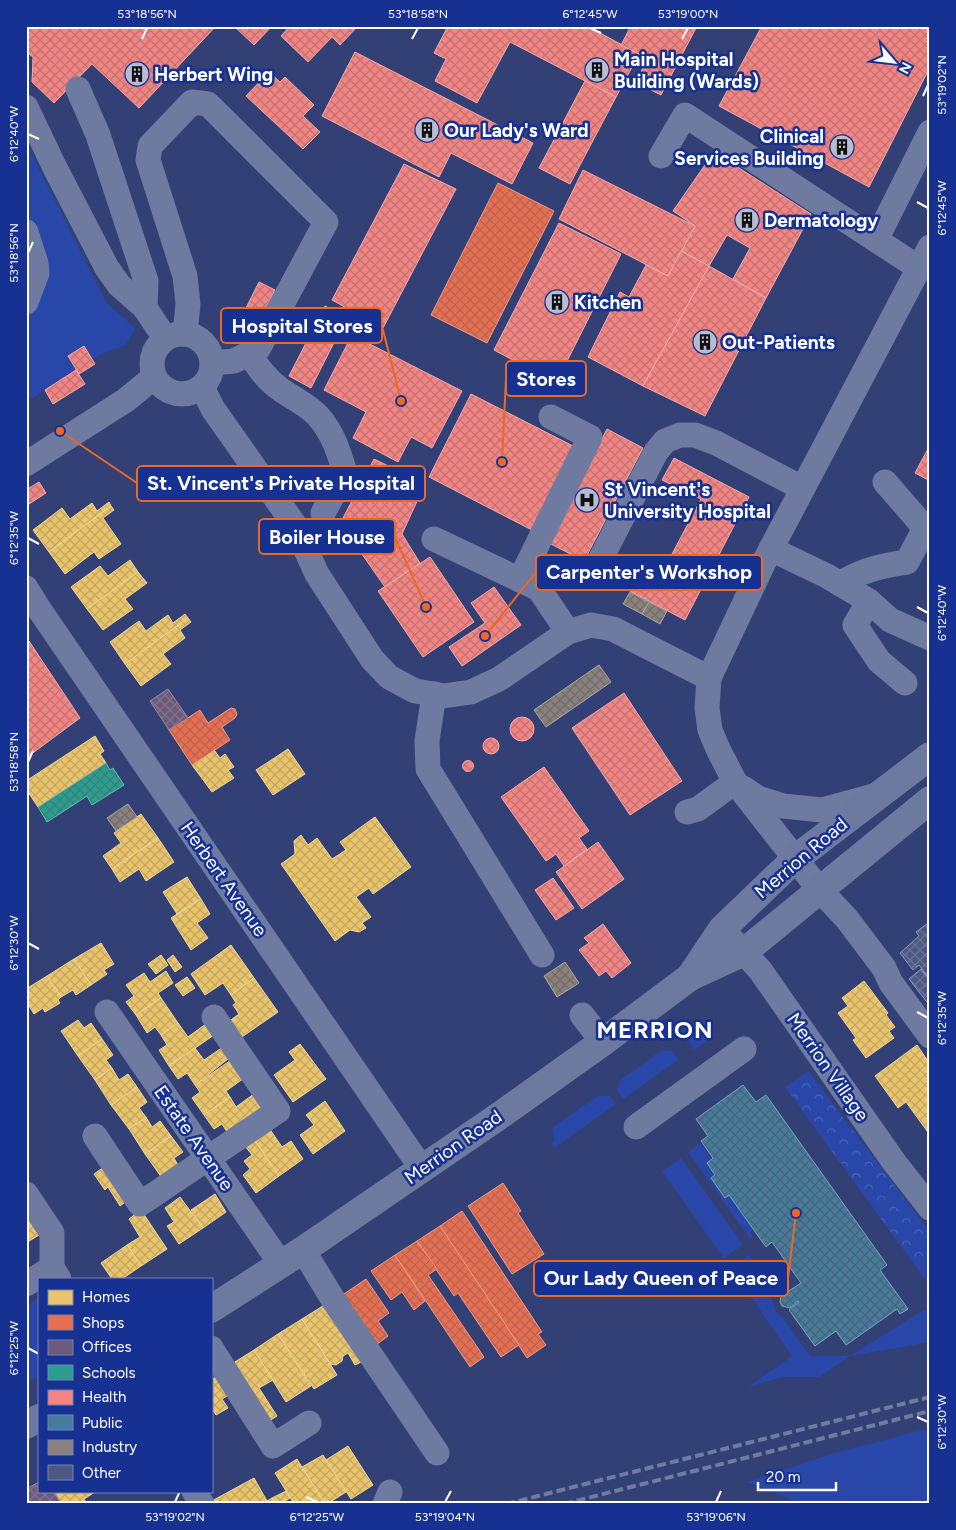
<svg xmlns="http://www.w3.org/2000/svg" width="956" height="1530" font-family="Figtree,sans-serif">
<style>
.grass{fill:#2947a8}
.forest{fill:url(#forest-crowns)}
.homes{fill:url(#homes-cross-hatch);stroke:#f0d697}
.shops{fill:url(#shops-cross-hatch);stroke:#ee9a85}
.offices{fill:url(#offices-cross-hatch);stroke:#998ba2}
.schools{fill:url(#schools-cross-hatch);stroke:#6abab1}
.health{fill:url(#health-cross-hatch);stroke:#f6a9a8}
.public{fill:url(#public-cross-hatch);stroke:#7da3ba}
.industry{fill:url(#industry-cross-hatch);stroke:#ada7a3}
.building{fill:url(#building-cross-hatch);stroke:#8f97b6}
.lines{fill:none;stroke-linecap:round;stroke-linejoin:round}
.minor{stroke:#6f7aa0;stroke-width:25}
.major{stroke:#6e79a0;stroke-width:28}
.rail{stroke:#707ba0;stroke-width:4;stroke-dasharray:9 4;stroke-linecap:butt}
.ticks{fill:none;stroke:#fff;stroke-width:2}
.labels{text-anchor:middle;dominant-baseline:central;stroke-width:5;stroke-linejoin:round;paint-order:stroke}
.poi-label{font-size:19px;font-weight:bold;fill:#fff;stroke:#163191;text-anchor:start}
.street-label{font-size:19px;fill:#fff;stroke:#163191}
.district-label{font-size:24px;font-weight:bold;letter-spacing:1px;fill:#fff;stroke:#163191}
.leader{fill:none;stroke:#ea6a24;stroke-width:2}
.callout-dot{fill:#ea6a24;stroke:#163191;stroke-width:2}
.callout{fill:#163191;stroke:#ea6a24;stroke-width:2}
.callout-label{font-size:20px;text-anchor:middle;font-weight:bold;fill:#fff}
.neatline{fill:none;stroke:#fff;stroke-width:2}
.ticks-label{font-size:12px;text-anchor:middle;fill:#fff}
</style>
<defs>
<pattern id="forest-crowns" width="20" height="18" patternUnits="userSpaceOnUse" patternTransform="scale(1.25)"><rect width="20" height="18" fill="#2947a8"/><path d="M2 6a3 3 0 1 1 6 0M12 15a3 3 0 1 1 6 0" fill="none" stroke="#4963b5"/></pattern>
<pattern id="homes-cross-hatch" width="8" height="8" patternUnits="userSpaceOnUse" patternTransform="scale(1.25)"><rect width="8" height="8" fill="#e9c46a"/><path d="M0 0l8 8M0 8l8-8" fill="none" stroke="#c2a662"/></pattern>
<pattern id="shops-cross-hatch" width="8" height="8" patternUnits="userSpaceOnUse" patternTransform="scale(1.25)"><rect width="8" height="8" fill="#e76f51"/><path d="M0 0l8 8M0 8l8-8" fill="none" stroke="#b86450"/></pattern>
<pattern id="offices-cross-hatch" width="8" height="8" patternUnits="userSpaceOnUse" patternTransform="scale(1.25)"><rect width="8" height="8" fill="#6d597a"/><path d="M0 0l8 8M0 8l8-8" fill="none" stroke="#83728e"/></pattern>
<pattern id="schools-cross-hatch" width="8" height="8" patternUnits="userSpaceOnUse" patternTransform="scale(1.25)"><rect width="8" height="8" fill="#2a9d8f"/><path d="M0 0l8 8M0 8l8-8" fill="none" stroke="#368178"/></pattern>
<pattern id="health-cross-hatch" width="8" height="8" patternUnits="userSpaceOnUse" patternTransform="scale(1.25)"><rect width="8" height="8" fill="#f28482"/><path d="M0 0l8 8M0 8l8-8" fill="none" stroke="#c07372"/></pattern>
<pattern id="public-cross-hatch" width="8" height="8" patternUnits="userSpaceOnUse" patternTransform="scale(1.25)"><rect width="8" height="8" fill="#457b9d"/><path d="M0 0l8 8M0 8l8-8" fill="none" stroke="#486474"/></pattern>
<pattern id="industry-cross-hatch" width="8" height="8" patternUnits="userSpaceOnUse" patternTransform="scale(1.25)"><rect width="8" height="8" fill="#8a817c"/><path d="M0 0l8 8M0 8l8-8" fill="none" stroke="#716c69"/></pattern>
<pattern id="building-cross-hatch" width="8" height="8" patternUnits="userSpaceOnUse" patternTransform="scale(1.25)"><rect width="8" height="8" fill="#4d5983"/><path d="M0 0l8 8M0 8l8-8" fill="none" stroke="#687296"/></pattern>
</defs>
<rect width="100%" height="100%" fill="#324075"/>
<g class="grass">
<polygon points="26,143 106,302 135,328 126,345 104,353 93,359 84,346 68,356 76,370 26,402"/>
<polygon points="704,1020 715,1035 694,1050 688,1040 688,1032"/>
<polygon points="662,1050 672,1051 678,1060 623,1099 616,1089 618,1088 619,1081"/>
<polygon points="599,1095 607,1096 609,1095 616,1104 554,1148 551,1144 554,1141 552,1128"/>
<polygon points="700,1143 712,1159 707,1163 715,1175 711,1178 725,1198 729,1195 754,1229 750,1232 753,1237 750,1239 688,1152"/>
<polygon points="681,1158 743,1245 724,1258 662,1171"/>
<polygon points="749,1255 775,1289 768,1294 772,1299 775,1311 783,1318 810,1356 850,1356 925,1309 930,1311 930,1342 850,1356 819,1377 783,1377 748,1387 792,1356 731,1268"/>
<polygon points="39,1297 39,1375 26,1383 26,1307"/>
<polygon points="930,1428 930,1504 802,1504 747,1482 835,1453"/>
</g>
<polygon class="forest" points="808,1071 930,1232 930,1286 785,1087"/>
<g class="homes">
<polygon points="109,502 111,506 49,552 33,530 62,508 70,519 92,503 97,511"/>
<polygon points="111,506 114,510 103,518 121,544 99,559 94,552 65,574 49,552"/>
<polygon points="130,560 138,572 87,609 71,587 100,566 108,576"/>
<polygon points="138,572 147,583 125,599 133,609 103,630 87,609"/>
<polygon points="185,614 188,618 125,664 110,642 139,621 146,631 168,615 173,623"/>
<polygon points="188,618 191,622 180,630 185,638 163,654 171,664 141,686 125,664"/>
<polygon points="95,736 104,751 100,754 106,763 38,807 26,789 26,781"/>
<polygon points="288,749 305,774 273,795 256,770"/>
<polygon points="214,750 220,758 225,754 234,767 228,770 234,778 212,792 192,765"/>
<polygon points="141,814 158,838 112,869 103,856 121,843 114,833"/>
<polygon points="375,817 411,867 373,894 369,888 356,897 371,917 362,923 366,928 359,932 350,930 335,941 281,864 295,854 294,841 301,835 308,845 317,838 332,859 346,850 340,842"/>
<polygon points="158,838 174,862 146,881 139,869 120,882 112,869"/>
<polygon points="187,877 201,899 177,914 163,892"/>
<polygon points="201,899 210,914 197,923 208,938 191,950 171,918"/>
<polygon points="101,943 114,964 104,970 107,974 91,985 74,959"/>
<polygon points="231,945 254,978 231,995 223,983 205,995 191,974"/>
<polygon points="161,955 168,965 156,974 148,964"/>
<polygon points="173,955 182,967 175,972 167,960"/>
<polygon points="74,959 91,985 76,995 73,990 61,997 47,976"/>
<polygon points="166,971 173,983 158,993 161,998 136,1015 126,1002 134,996 126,985 144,973 150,982"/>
<polygon points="47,976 61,997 58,1000 60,1003 45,1012 43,1008 34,1014 26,1001 26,989"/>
<polygon points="187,977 195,988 183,996 175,985"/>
<polygon points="254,978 278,1012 236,1041 224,1025 239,1014 233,1005 236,1003 231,995"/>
<polygon points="864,981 888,1013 886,1015 895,1027 889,1031 894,1038 866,1058 853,1040 856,1038 838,1013 848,1006 842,998"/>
<polygon points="161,998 178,1023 161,1035 155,1027 147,1033 136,1015"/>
<polygon points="78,1020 84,1028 91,1023 102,1039 78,1056 61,1031"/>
<polygon points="210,1021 217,1033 169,1066 159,1050 167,1045 161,1035 178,1023 188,1037"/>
<polygon points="102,1039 113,1055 106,1060 112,1068 95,1080 78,1056"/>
<polygon points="300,1044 326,1079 293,1102 274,1075 295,1060 289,1052"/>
<polygon points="226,1045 233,1055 195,1085 187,1073 178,1079 169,1066 195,1048 204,1060"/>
<polygon points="917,1045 930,1064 930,1070 928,1071 930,1074 930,1135 906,1102 898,1108 875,1076"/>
<polygon points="234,1058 247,1076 226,1091 230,1097 204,1115 192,1098 200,1092 195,1085"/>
<polygon points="112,1068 119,1080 128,1074 137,1087 111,1105 95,1080"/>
<polygon points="137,1087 147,1102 139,1108 146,1117 129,1129 111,1105"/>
<polygon points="258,1091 269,1107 229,1135 222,1124 214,1129 204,1115 230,1097 236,1107"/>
<polygon points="325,1101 345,1131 313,1154 300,1135 314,1125 306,1115"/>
<polygon points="146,1117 152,1127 160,1121 171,1136 145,1154 129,1129"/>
<polygon points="267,1125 282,1147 291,1141 303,1159 279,1176 251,1136"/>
<polygon points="171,1136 183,1152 174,1158 179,1167 162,1178 145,1154"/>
<polygon points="254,1139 279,1176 256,1193 243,1175 250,1169 244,1161 252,1155 245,1146"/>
<polygon points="108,1164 131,1198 120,1206 108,1187 105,1190 94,1174"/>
<polygon points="215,1194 226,1212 203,1228 191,1210"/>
<polygon points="180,1197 203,1228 179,1244 167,1226 174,1222 165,1208"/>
<polygon points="141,1210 167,1249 141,1266 127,1245 140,1237 129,1219"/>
<polygon points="26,1214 39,1235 26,1243"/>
<polygon points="127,1245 141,1266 122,1279 112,1279 101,1263"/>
<polygon points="326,1304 363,1361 355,1365 348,1353 343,1356 342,1361 336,1365 330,1364 302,1319"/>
<polygon points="302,1319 337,1375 314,1389 278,1334"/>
<polygon points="278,1334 311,1386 286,1402 254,1350"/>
<polygon points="254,1350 273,1380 259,1388 277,1416 266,1423 230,1365"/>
<polygon points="221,1374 232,1393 222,1399 228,1408 216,1415 211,1407 211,1380"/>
<polygon points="348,1446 373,1485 351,1499 326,1460"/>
<polygon points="323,1455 346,1492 327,1504 325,1504 302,1467"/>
<polygon points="297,1459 323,1501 319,1504 294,1504 275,1473"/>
<polygon points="254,1478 267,1501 262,1504 210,1504 210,1502"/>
<polygon points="54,1491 95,1491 95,1492 84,1499 87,1504 61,1504"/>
<polygon points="286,1491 290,1498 281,1504 275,1504 272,1498"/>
<polygon points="272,1498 275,1504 262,1504"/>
</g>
<g class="shops">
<polygon points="498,183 554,211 487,343 431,315"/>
<polygon points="231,708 235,709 237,714 235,718 222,727 230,740 192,765 169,730 200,710 208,723"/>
<polygon points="503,1183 521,1211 518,1213 544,1254 512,1274 468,1206"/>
<polygon points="462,1211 542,1332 538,1334 546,1345 527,1358 440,1226"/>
<polygon points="440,1226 519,1345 501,1357 458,1293 454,1296 417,1241"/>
<polygon points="417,1241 437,1269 428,1275 484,1357 470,1367 395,1255"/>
<polygon points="395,1255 425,1301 414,1310 402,1292 391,1300 371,1271"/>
<polygon points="366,1279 389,1313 378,1321 388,1336 372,1348 338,1298"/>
</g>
<g class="offices">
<polygon points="168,689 188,718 169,730 150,701"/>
<polygon points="39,1482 39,1491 54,1491 61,1504 26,1504 26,1489"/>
</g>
<polygon class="schools" points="106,763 110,770 113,768 124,785 92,805 87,796 47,822 38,807"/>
<g class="health">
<polygon points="26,26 216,26 139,108 92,64 54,103 32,82 33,57 26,52"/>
<polygon points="234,26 272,26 254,45"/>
<polygon points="290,26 358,26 340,45 332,37 308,62 281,36"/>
<polygon points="448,26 587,26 639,54 616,97 510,42 477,103 435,81 446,59 434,53"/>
<polygon points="631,26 697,26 661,95 635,82 648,59 621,45"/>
<polygon points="762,26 930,26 930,67 869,187 719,106"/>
<polygon points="355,52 533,143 512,184 451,153 439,177 322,116"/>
<polygon points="269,72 280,82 285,77 314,105 303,116 320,132 303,149 246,96"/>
<polygon points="585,81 616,97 570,184 539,168"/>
<polygon points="714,152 811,214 766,298 733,279 750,248 727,235 709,266 681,251 695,226 673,211"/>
<polygon points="404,164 456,189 383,328 332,300"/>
<polygon points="583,170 695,226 668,276 559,219"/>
<polygon points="559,223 621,254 556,383 494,350"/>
<polygon points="681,251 709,266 643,386 588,357 620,292 629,297 646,265 668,276"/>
<polygon points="709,266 766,298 705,416 643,386"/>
<polygon points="259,282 275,290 261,318 245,310"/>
<polygon points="325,306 347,317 311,388 289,376"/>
<polygon points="352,335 462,391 432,448 411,437 398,462 353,438 366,412 324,390"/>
<polygon points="84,346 95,364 79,374 68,356"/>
<polygon points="76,370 85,384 53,404 45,390"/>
<polygon points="471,394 575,447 532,530 429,477"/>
<polygon points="607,429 643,448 584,561 549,543"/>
<polygon points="930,445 930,481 915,473"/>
<polygon points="674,458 749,497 685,620 611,581 623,557 660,577 701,499 662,480"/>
<polygon points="374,459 425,484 402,534 420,563 385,587 350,537 357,526 343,518"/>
<polygon points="39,482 46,493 26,506 26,490"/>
<polygon points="430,557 474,622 423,657 378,591"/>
<polygon points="494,587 521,625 462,666 449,647 485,623 471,603"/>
<polygon points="29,641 80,718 26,758 26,656"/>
<polygon points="624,693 682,781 630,815 572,728"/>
<circle cx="522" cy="729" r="12"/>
<circle cx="491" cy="746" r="8"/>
<circle cx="468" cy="766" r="5.5"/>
<polygon points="544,767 589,831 579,838 587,849 564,866 556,854 546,861 501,797"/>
<polygon points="598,842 624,879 582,909 556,872"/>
<polygon points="553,878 574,908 556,920 535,890"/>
<polygon points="603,924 631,963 612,978 606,971 599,976 579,950 589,943 584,938"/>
</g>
<polygon class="public" points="743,1085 756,1102 766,1095 887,1265 880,1270 908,1309 900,1314 897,1309 846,1345 836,1331 815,1346 789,1310 799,1302 798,1301 790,1308 782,1306 780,1302 781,1296 801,1283 772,1242 766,1247 729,1195 725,1198 711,1178 715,1175 707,1163 713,1158 701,1141 708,1136 696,1119"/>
<g class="industry">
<polygon points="630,592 649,602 642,614 623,604"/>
<polygon points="649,602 667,611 660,624 642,614"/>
<polygon points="599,665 611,682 546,727 534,710"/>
<polygon points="128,804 137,817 116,831 107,818"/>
<polygon points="565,962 579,983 557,997 544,976"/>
</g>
<g class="building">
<polygon points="928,923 930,925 930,979 919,965 913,970 900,953 919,936 916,932"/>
<polygon points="921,969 930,980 930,1006 909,979"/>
</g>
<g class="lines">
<g class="minor">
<polyline points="78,89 98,135 146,281 145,308"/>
<polyline points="26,107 55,168 107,268 119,285 145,308 165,338"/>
<polyline points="661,156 685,115 919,268"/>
<polyline points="26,232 36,263 37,273 26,302"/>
<polyline points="876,240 930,132"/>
<polyline points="930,247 764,562 709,678 707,708 710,730 718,749 735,782 819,889 847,919 884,968 891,983 930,1036"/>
<circle cx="182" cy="364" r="30"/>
<polyline points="185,334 188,304 185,276 148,160 150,146 192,102 208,104 326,222 258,349 234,361 212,363"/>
<path d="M249 354C258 367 267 380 280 389 292 398 308 405 318 416 333 433 339 452 345 473L323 513"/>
<polyline points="202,387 213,409 294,524 317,574 372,659 389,677 415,691 434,694 443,696 471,692 499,679 568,632 591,625 613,629 709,678"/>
<polyline points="26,464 126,400 154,377"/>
<polyline points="885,482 925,528 930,531"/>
<polyline points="434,539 539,589 568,632"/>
<polyline points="771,549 827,576 869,601 890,620 930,638"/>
<polyline points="595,570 656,452 665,441 680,435 695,435 716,443 802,488"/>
<polyline points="520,580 590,437 551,417"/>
<path d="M840 584C859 571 884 565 907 562L925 528"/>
<polyline points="26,588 39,609 422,1169"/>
<polyline points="869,601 855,625 879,661 905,683"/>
<polyline points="434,694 427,741 428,769 542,955"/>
<polyline points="743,788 758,798 783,806 822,810 877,795"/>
<polyline points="687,812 698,809 735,782"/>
<polyline points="722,929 760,970 894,1162 930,1208"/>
<polyline points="107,1012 281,1264"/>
<polyline points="582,1015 603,1042"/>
<polyline points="636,1127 744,1049"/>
<polyline points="95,1136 140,1204 278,1111 214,1017"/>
<polyline points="26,1194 52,1233 52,1268"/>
<polyline points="303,1250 334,1301 437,1453"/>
<polyline points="26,1284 52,1268 59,1279"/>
<polyline points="211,1348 273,1446 309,1423"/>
<polyline points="194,1491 202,1504"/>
<polyline points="385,1504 390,1492"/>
</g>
<g class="major">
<polyline points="690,977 722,929 795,859 930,756"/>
<polyline points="211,1309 303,1250 502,1114 603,1042 690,977 744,952 930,800"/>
<polyline points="26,1425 39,1418"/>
</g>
<g class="rail">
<polyline points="506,1504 930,1397"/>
<polyline points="564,1504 930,1411"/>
</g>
</g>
<path class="ticks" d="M590 28 601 33M142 39 147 28M412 39 418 28M682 39 688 28M923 96 928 85M28 134 39 139M917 202 928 208M28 253 33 242M28 538 39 544M917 607 928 613M28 762 33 751M28 943 39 949M917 1012 928 1018M28 1348 39 1354M917 1417 928 1422M306 1497 317 1502M175 1502 180 1491M445 1502 451 1491M716 1502 721 1491"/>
<defs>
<symbol id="building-disc" viewBox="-11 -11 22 22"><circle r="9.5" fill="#b7bccf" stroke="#163191"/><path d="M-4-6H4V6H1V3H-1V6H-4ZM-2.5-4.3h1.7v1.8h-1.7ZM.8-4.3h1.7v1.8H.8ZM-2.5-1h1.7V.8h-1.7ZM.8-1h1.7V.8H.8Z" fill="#111"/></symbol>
<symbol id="hospital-disc" viewBox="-11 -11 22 22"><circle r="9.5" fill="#b7bccf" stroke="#163191"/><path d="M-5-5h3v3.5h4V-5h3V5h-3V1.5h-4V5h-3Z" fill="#111"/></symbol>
</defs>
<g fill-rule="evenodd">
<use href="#building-disc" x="583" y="56" width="28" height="28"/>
<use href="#building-disc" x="123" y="60" width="28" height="28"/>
<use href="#building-disc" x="413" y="116" width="28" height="28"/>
<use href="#building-disc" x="828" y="133" width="28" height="28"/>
<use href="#building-disc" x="733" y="206" width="28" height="28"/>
<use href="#building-disc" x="543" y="288" width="28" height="28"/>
<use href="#building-disc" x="691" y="328" width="28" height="28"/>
<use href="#hospital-disc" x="573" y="486" width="28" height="28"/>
</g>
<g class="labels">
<g class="poi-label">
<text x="614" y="59">Main Hospital<tspan x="614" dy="22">Building (Wards)</tspan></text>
<text x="154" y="74">Herbert Wing</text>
<text x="444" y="130">Our Lady's Ward</text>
<text x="824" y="136" text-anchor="end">Clinical<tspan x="824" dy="22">Services Building</tspan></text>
<text x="764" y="220">Dermatology</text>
<text x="574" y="302">Kitchen</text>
<text x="722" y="342">Out-Patients</text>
<text x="604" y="489">St Vincent's<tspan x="604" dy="22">University Hospital</tspan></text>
</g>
<g class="street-label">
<text transform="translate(801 858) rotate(-40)">Merrion Road</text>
<text transform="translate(224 879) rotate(55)">Herbert Avenue</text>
<text transform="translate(828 1067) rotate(55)">Merrion Village</text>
<text transform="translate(194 1138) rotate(55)">Estate Avenue</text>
<text transform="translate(453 1147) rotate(-35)">Merrion Road</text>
</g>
<g class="district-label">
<text x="655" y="1029">MERRION</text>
</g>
</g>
<path class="leader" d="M401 401L382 326M502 462L506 379M60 431L137 483M426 607L395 537M485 636L536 572M796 1213L788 1278"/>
<g class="callout-dot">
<circle cx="401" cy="401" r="5"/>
<circle cx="502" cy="462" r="5"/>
<circle cx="60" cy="431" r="5"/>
<circle cx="426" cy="607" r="5"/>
<circle cx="485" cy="636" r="5"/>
<circle cx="796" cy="1213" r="5"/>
</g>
<g class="callout">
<rect x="221" y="308" width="161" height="35" rx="5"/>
<rect x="506" y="361" width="80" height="35" rx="5"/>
<rect x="137" y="466" width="288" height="35" rx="5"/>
<rect x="259" y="519" width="136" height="35" rx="5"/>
<rect x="536" y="555" width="226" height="35" rx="5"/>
<rect x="534" y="1261" width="254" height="35" rx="5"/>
</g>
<g class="callout-label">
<text x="302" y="333">Hospital Stores</text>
<text x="546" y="386">Stores</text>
<text x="281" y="490">St. Vincent's Private Hospital</text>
<text x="327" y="544">Boiler House</text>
<text x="649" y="579">Carpenter's Workshop</text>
<text x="661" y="1285">Our Lady Queen of Peace</text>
</g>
<rect width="956" height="1530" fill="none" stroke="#163191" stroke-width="55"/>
<rect x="38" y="1278" width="175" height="215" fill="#163191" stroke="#7383bd"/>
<rect x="48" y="1290" width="25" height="15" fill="#e9c46a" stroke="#7383bd"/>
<text x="82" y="1302" font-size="15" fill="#ffffff">Homes</text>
<rect x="48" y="1315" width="25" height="15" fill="#e76f51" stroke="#7383bd"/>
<text x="82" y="1328" font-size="15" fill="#ffffff">Shops</text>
<rect x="48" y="1340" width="25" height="15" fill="#6d597a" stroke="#7383bd"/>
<text x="82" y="1352" font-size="15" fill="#ffffff">Offices</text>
<rect x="48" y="1365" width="25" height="15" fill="#2a9d8f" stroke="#7383bd"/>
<text x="82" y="1378" font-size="15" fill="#ffffff">Schools</text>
<rect x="48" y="1390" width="25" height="15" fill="#f28482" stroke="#7383bd"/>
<text x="82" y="1402" font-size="15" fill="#ffffff">Health</text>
<rect x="48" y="1415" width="25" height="15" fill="#457b9d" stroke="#7383bd"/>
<text x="82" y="1428" font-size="15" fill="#ffffff">Public</text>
<rect x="48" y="1440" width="25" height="15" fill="#8a817c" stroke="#7383bd"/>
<text x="82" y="1452" font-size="15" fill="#ffffff">Industry</text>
<rect x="48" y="1465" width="25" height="15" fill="#4d5983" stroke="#7383bd"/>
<text x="82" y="1478" font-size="15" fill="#ffffff">Other</text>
<g transform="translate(894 62) rotate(118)" stroke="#163191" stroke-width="4" paint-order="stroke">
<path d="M0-4L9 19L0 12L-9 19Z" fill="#ffffff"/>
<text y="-8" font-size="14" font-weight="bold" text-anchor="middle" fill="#ffffff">N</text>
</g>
<path d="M758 1482v8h78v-8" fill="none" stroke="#ffffff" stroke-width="2.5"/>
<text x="766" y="1482" font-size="15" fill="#ffffff" stroke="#163191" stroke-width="4" paint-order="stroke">20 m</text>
<rect x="28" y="28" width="900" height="1474" class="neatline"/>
<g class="ticks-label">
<text x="147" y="18">53°18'56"N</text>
<text x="418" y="18">53°18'58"N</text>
<text x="590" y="18">6°12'45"W</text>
<text x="688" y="18">53°19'00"N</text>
<text transform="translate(942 85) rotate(-90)" y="4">53°19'02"N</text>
<text transform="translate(14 134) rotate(-90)" y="4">6°12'40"W</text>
<text transform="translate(942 208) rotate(-90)" y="4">6°12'45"W</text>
<text transform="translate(14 253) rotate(-90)" y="4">53°18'56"N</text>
<text transform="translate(14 538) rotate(-90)" y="4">6°12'35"W</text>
<text transform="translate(942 613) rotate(-90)" y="4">6°12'40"W</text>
<text transform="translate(14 762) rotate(-90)" y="4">53°18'58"N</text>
<text transform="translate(14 943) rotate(-90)" y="4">6°12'30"W</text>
<text transform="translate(942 1018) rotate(-90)" y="4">6°12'35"W</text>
<text transform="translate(14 1348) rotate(-90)" y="4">6°12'25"W</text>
<text transform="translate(942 1422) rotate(-90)" y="4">6°12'30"W</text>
<text x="175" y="1521">53°19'02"N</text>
<text x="317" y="1521">6°12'25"W</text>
<text x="445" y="1521">53°19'04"N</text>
<text x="716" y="1521">53°19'06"N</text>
</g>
</svg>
